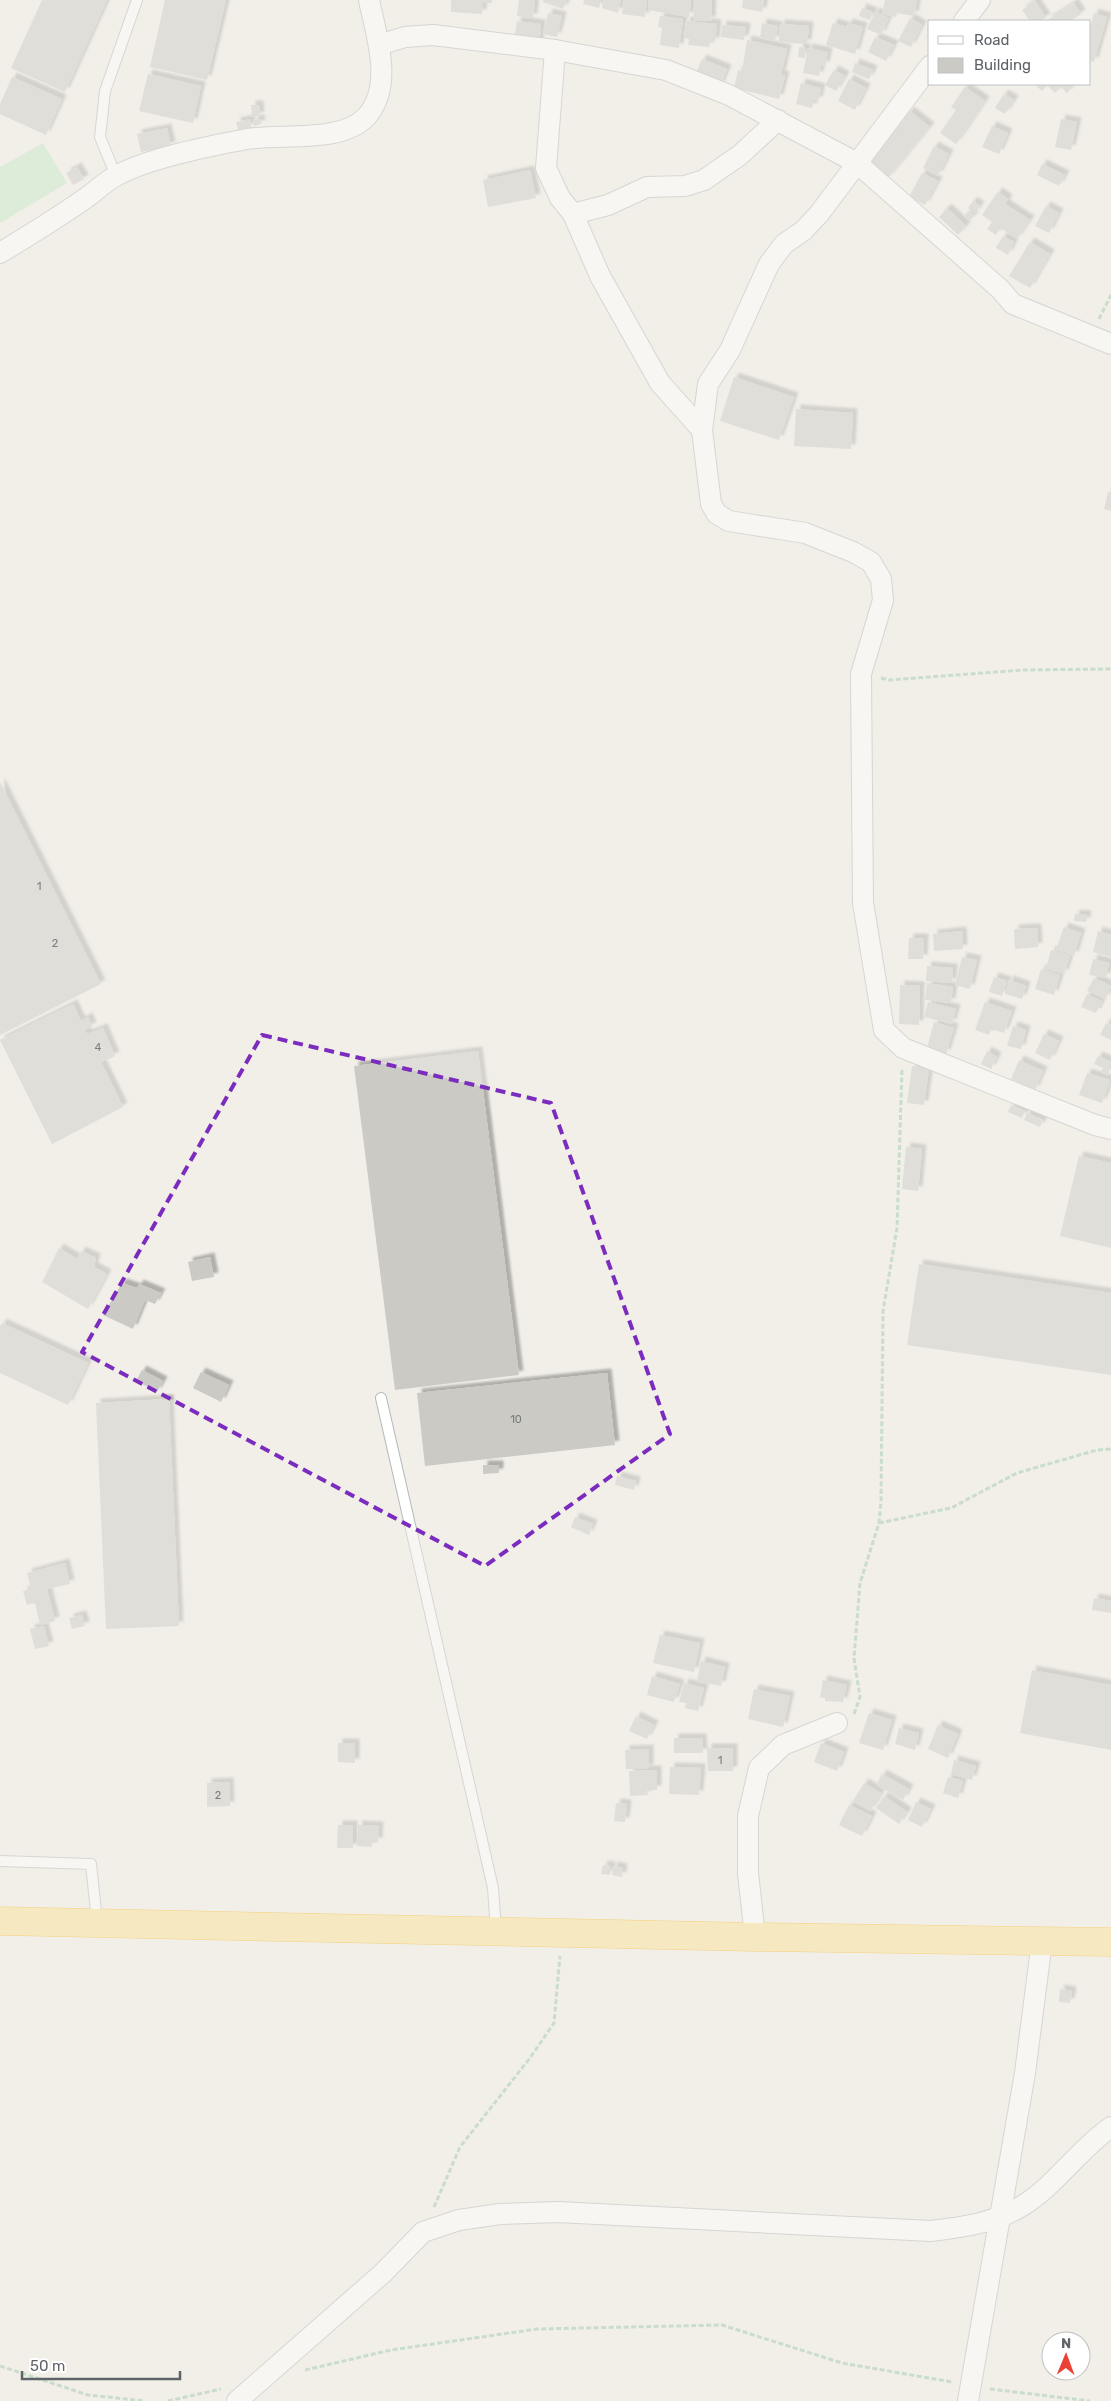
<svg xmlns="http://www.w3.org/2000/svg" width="1111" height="2401" font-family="Rubik,sans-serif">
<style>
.green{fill:#c5e8c5}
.building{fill:#cccac5;filter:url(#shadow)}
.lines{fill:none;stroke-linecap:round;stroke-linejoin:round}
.lane-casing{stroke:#b5b8bc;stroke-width:12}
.street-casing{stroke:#b5b8bc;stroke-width:22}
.highway-casing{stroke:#f9ab00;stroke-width:29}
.path{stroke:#9cc7a9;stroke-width:3;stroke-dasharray:5 2.5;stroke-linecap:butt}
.lane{stroke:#fff;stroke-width:10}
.street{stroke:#fff;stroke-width:20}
.highway{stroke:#fde293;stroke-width:28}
.marked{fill:none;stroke:#7b2cbf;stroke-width:4;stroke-dasharray:10 6;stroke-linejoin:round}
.labels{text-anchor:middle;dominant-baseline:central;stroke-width:4;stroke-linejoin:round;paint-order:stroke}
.number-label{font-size:11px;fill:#7a7d7f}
</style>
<defs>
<filter id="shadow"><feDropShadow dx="4.5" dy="-4.5" stdDeviation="1" flood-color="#0004"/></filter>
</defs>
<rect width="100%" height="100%" fill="#f1efe8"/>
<polygon class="green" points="43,143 67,183 0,223 0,167"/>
<g class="building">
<polygon points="42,0 107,0 65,92 11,68"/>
<polygon points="165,0 226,0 207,80 150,67"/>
<polygon points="451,0 492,0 492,3 483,3 482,14 451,12"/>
<polygon points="519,0 535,0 533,18 517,16"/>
<polygon points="543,0 567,0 563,9 543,2"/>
<polygon points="584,0 601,0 599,8 583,4"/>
<polygon points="604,0 621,0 618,13 602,8"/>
<polygon points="624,0 647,0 645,17 622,14"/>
<polygon points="649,0 691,0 689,17 648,10"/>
<polygon points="695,0 712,0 711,21 693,20"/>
<polygon points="743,0 764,0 762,12 742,8"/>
<polygon points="885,0 917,0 914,16 897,13 896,17 882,14"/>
<polygon points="1035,1 1046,18 1040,21 1030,21 1022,10"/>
<polygon points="1074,3 1081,14 1070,21 1046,21"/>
<polygon points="862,8 873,12 870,20 859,16"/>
<polygon points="875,12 889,18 881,35 867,29"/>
<polygon points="548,13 562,16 557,37 543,34"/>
<polygon points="1094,13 1107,17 1094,62 1090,61 1090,28"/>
<polygon points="660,16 683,19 679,48 660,45 662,28 658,27"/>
<polygon points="910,18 922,25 911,47 898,41"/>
<polygon points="517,21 541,24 539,45 514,42"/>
<polygon points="686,21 717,24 715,42 710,41 709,47 688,45 689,39 684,38"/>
<polygon points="762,23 778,26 775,41 760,38"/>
<polygon points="833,23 847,27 848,23 863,27 855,54 826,45"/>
<polygon points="780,24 809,26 807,44 779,42"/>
<polygon points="722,25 746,27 744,40 721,37"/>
<polygon points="875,37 894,45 886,61 868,52"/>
<polygon points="747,40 787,49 781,75 785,76 779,99 734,88 738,70 742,72"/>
<polygon points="799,47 806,48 805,58 798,57"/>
<polygon points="808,48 828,52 825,66 821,65 819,76 803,73"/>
<polygon points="702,59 727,69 720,86 695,76"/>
<polygon points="855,63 873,70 869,79 852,72"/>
<polygon points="834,70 845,76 836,91 825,85"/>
<polygon points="148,74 201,86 193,123 139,111"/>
<polygon points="12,77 62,99 46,135 0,114 0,104"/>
<polygon points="849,79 866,88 855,110 838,101"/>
<polygon points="801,83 821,88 818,101 814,101 812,108 796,104"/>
<polygon points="1034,84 1048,84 1042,91"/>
<polygon points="1050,84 1075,84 1067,93 1061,87 1055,93 1048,86"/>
<polygon points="965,87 985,101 956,144 940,133 956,110 951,107"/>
<polygon points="1004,94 1014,100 1005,114 995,108"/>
<polygon points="251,105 259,105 260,116 252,117"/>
<polygon points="910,111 930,127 888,178 868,162"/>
<polygon points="250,119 251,127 238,130 236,122"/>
<polygon points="260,119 261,124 254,126 253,120"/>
<polygon points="1061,119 1077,122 1071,150 1055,147"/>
<polygon points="992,126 1008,133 999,154 982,147"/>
<polygon points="167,128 171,146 141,152 137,134"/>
<polygon points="934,146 949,154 938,176 923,168"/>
<polygon points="1042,164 1065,175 1059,186 1037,175"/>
<polygon points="77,167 84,179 73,185 66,173"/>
<polygon points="530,170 536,198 488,207 483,180"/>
<polygon points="922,173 938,181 925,205 909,197"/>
<polygon points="998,192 1008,199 1005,204 1030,220 1017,239 1000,228 996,235 987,229 992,222 982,215"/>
<polygon points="973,201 980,206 975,213 968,208"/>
<polygon points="1046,206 1059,213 1049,233 1035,226"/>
<polygon points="947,208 966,226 958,235 939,217"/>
<polygon points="969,211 974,216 969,221 964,216"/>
<polygon points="1003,236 1014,242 1008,255 996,248"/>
<polygon points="1030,242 1050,254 1030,288 1009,276"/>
<polygon points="734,377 794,397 779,440 720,421"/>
<polygon points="796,409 853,413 851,449 794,446"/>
<polygon points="1108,492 1111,492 1111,511 1104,509"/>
<polygon points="0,782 101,984 0,1035"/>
<polygon points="1075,914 1087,915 1086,922 1074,921"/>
<polygon points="1064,927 1081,933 1074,956 1056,950"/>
<polygon points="1037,928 1038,947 1015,949 1014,929"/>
<polygon points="962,931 963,949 934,951 933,934"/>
<polygon points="1098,931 1111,935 1111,957 1093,952"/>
<polygon points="909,938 924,938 923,959 908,959"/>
<polygon points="1051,950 1070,956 1064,974 1046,969"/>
<polygon points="962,957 977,960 970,989 955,985"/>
<polygon points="1093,959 1109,963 1106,978 1089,975"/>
<polygon points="927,966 953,968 952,983 926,981"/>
<polygon points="1041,969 1060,975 1054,995 1035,989"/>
<polygon points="994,977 1007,981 1002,996 989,992"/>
<polygon points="1094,978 1111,986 1105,999 1087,991"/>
<polygon points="1009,980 1026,986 1022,999 1005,994"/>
<polygon points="927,983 953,987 951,1003 925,1000"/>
<polygon points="900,985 920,986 919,1025 899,1024"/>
<polygon points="1087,994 1102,1001 1096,1013 1081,1007"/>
<polygon points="928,1002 956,1009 952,1024 924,1017"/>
<polygon points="985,1002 1012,1011 1004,1033 991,1029 989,1035 975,1030"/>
<polygon points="73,1004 81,1021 88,1017 92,1026 85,1030 87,1034 103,1028 115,1056 101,1062 123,1107 52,1144 0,1040"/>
<polygon points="934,1022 954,1028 946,1054 927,1048"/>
<polygon points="1106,1023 1111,1025 1111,1040 1100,1035"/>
<polygon points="1013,1026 1026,1030 1021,1049 1007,1046"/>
<polygon points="1044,1034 1059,1041 1050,1060 1035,1053"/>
<polygon points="478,1051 519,1375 395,1390 354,1066"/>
<polygon points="987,1051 997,1057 991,1069 981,1064"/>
<polygon points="1098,1056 1111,1062 1108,1075 1101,1072 1103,1068 1094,1064"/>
<polygon points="1019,1060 1043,1071 1035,1090 1011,1079"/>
<polygon points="912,1066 929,1069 924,1105 907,1103"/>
<polygon points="1087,1073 1110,1080 1102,1103 1079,1095"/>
<polygon points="1011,1105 1025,1111 1022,1118 1008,1112"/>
<polygon points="1027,1113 1043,1120 1040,1127 1024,1120"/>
<polygon points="906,1147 922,1149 918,1191 902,1189"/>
<polygon points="1079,1156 1111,1163 1111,1248 1060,1236"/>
<polygon points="59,1248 77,1259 81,1251 96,1258 94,1267 107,1274 88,1309 42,1282"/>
<polygon points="210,1257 214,1277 192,1281 188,1262"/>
<polygon points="919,1264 1111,1293 1111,1375 907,1345"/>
<polygon points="122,1283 137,1288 139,1284 161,1293 155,1304 145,1300 133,1329 103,1315"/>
<polygon points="2,1323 88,1363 68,1405 0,1373 0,1327"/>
<polygon points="142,1370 163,1381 157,1392 136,1381"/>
<polygon points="201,1372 229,1385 221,1402 193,1388"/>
<polygon points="607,1373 615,1445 425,1466 417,1393"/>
<polygon points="169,1399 179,1626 106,1629 96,1403"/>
<polygon points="483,1465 499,1465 499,1473 483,1474"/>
<polygon points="617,1476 636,1481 634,1490 615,1485"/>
<polygon points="575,1517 593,1524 589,1535 571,1527"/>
<polygon points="65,1563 70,1584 47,1589 55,1621 40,1625 35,1603 27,1605 23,1591 31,1589 27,1573"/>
<polygon points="1094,1598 1111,1601 1111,1613 1092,1610"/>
<polygon points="82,1615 85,1626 72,1629 69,1618"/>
<polygon points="44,1626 49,1646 35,1649 30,1629"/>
<polygon points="660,1635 700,1643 694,1672 653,1663"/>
<polygon points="701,1661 725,1667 721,1686 697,1681"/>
<polygon points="1032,1670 1111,1685 1111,1750 1020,1733"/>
<polygon points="652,1676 680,1684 674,1702 647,1695"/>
<polygon points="823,1680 847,1685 843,1702 825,1701 825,1698 820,1697"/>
<polygon points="684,1683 704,1688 698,1711 685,1708 686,1703 679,1702"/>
<polygon points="754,1689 790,1696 783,1727 748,1719"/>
<polygon points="869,1713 892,1720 883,1750 859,1743"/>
<polygon points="636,1716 654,1725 647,1739 629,1731"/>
<polygon points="938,1725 958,1734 948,1758 928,1749"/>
<polygon points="899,1728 919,1733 915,1750 895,1744"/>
<polygon points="674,1738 702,1738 703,1753 674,1753"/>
<polygon points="338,1743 355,1743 355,1763 338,1762"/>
<polygon points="821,1743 844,1752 837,1771 814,1762"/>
<polygon points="707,1748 733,1748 733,1771 708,1771"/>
<polygon points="649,1749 649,1769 626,1769 625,1750"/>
<polygon points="954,1760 976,1766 972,1780 951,1774"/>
<polygon points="670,1767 701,1768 699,1795 669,1794"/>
<polygon points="657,1770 657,1790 647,1790 648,1795 630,1796 629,1771"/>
<polygon points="882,1774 909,1789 903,1800 876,1785"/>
<polygon points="948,1777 963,1781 958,1798 943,1793"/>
<polygon points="229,1782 230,1806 207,1807 207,1783"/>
<polygon points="864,1783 881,1793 870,1811 853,1801"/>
<polygon points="884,1796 907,1812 899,1824 876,1808"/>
<polygon points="916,1802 931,1809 922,1827 908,1820"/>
<polygon points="616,1803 627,1804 625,1822 614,1821"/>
<polygon points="849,1805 872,1816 862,1836 839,1825"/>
<polygon points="338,1825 353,1825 353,1848 337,1848"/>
<polygon points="358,1825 379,1826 378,1842 372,1842 372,1847 357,1846"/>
<polygon points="603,1865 611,1866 610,1875 601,1874"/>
<polygon points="613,1866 623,1868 622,1877 612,1875"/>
<polygon points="1060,1989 1072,1991 1070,2003 1059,2002"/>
</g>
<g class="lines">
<defs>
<g id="lane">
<polyline points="116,176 100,137 105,91 137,0"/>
<polyline points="381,1398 493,1888 496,1930"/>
<polyline points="0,1861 91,1864 97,1921"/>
</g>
<g id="street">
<polyline points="964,21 980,0"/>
<polyline points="379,45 405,37 433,35 555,50 666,70 729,95 857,163 1000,289 1013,304 1111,344"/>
<polyline points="555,50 546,168 560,198 573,214 600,276 660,383 702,430"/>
<polyline points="930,66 819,214 803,231 784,244 769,264 730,350 708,384 702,430 711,504 717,514 729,521 805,533 853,552 871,562 881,579 883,600 861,674 863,903 884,1030 903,1048 1095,1125 1111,1129"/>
<polyline points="573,214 608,205 647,187 685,186 704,180 740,155 778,120"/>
<path d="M0 253C28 236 56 219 83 200 94 193 104 182 116 176 148 158 210 146 247 139 281 133 342 144 367 116 394 85 376 35 369 0"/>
<polyline points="755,1937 748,1873 748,1816 759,1768 783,1745 837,1723"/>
<path d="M237 2401 383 2273 423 2232 459 2220 500 2214 558 2212 931 2231C964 2227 994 2223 1022 2206 1054 2187 1080 2148 1111 2127"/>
<polyline points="968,2401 1025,2073 1042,1941"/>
</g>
<polyline id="highway" points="0,1921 755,1937 1111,1942"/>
</defs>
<use href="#lane" class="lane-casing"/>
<use href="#street" class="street-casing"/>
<use href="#highway" class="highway-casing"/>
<g class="path">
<polyline points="1099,319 1111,295"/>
<polyline points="881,678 889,680 1023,670 1111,669"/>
<polyline points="879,1523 951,1508 1017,1473 1097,1450 1111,1449"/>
<polyline points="854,1714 860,1697 854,1658 860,1583 879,1523 881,1501 883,1311 897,1228 902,1069"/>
<polyline points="434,2207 460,2147 530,2058 554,2023 560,1956"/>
<polyline points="0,2366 88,2395 145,2401"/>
<polyline points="305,2370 391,2350 537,2329 722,2325 842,2363 952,2382"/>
<polyline points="990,2389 1090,2401"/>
<polyline points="168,2401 221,2389"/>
</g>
<use href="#lane" class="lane"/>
<use href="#street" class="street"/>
<use href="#highway" class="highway"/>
</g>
<path d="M0 0H1111V2401H0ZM262 1035 551 1103 670 1434 485 1566 82 1352Z" fill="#f1efe8" fill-opacity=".55" fill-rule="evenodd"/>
<path class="marked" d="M262 1035 551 1103 670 1434 485 1566 82 1352Z"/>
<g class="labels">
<g class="number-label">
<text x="39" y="886">1</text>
<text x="55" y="943">2</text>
<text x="98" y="1047">4</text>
<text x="516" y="1419">10</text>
<text x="720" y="1760">1</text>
<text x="218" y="1795">2</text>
</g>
</g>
<rect x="928" y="20" width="162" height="65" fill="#ffffff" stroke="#bfc1c3"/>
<rect x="938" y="36" width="25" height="8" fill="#ffffff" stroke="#bfc1c3"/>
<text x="974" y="45" font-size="15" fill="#5f6368">Road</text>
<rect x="938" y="58" width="25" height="15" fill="#cccac5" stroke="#bfc1c3"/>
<text x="974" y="70" font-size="15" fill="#5f6368">Building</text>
<g transform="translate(1066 2356) rotate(1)"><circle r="24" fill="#ffffff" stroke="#bfc1c3"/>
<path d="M0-4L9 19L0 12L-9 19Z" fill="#ea4335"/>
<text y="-8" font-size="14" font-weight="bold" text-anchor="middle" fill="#5f6368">N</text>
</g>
<path d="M22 2371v8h158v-8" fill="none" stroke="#5f6368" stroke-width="2.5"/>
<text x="30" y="2371" font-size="15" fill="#5f6368" stroke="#ffffff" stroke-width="4" paint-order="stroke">50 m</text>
</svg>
